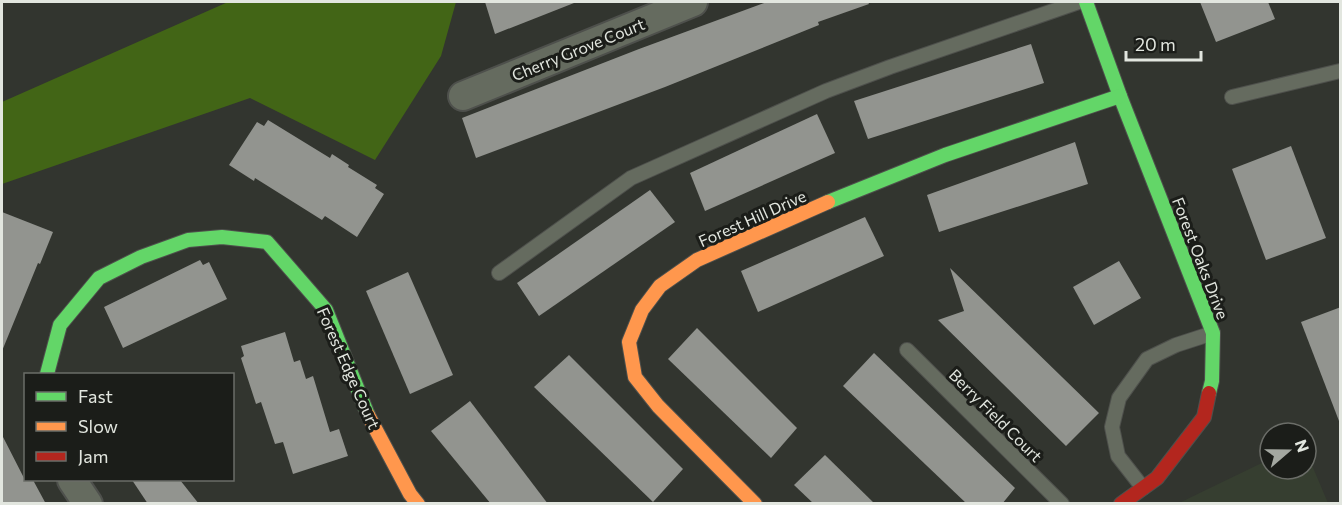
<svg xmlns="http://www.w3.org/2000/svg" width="1342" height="505" font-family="Commissioner,sans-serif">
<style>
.built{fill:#363e30}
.forest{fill:#426516}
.building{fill:#92948f}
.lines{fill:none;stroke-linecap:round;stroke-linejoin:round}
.lane-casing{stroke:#4e504c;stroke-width:16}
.street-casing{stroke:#4e504c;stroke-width:32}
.fast-casing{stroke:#4e504c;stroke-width:16}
.slow-casing{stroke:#4e504c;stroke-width:16}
.jam-casing{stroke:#4e504c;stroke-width:16}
.lane{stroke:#656b5f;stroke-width:14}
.street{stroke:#656b5f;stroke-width:28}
.fast{stroke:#63d668;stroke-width:14}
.slow{stroke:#ff974d;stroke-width:14}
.jam{stroke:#b3261e;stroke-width:14}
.labels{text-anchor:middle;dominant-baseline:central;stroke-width:6;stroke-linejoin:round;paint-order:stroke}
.street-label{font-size:16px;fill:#e2e6df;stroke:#1b1d19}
</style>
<rect width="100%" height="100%" fill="#32352f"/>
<polygon class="built" points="1306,451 1328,503 1179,503 1270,459 1270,469 1306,469"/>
<polygon class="forest" points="228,2 456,2 441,56 375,160 250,98 2,184 2,102"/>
<g class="building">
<polygon points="485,2 574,2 574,3 495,34"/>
<polygon points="767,2 868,2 869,4 818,22 819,25 665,87 476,158 462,118 639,49"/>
<polygon points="1200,2 1268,2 1275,19 1216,42"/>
<polygon points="1031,44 1044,83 868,139 854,101"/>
<polygon points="817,114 835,153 705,211 690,173"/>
<polygon points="268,120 330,158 332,154 349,165 348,167 377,185 375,188 384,194 357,237 325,216 322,220 255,178 254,181 229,165 257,122 264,126"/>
<polygon points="1075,142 1088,184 939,232 927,195"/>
<polygon points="1291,146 1326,238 1266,260 1232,169"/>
<polygon points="650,190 675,222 539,316 517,283"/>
<polygon points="2,212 53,232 40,264 38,263 2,351"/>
<polygon points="865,217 884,256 758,312 741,271"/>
<polygon points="200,260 203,265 209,262 227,299 123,348 104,307"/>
<polygon points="1119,261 1141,298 1094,325 1073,287"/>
<polygon points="950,268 1099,413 1066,446 938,320 964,311"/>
<polygon points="408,272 453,375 410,394 366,291"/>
<polygon points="1341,307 1341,420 1339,421 1301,322"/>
<polygon points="697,328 797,428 771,458 668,359"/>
<polygon points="285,332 294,362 300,360 306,379 313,376 330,432 339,429 348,456 293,474 283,442 275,444 261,402 256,404 241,358 244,356 241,346"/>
<polygon points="874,353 1015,488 1002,504 967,504 843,386"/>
<polygon points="569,355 683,469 653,502 534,387"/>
<polygon points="470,401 548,504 491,504 431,431"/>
<polygon points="2,435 25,480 33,480 46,504 2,504"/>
<polygon points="825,455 875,504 814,504 794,485"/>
<polygon points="132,480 180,480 199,504 148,504"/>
</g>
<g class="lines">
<defs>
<g id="lane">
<polyline points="1232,97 1340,71"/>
<polyline points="499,273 631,178 826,91 890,67 1079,2"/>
<polyline points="907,350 1062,504"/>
<polyline points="1143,488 1118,456 1112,427 1119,398 1147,359 1176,345 1213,333"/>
</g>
<g id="street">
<polyline points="463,96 693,2"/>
<polyline points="72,480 88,504"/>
</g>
<g id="fast">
<polyline points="1086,2 1120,96 1213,333 1212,381 1209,393"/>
<polyline points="828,202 945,155 1120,96"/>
<polyline points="47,374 60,325 99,278 141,257 188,240 222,237 267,242 326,310 368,415"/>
</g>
<g id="slow">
<polyline points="368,415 410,494 418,504"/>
<polyline points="755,504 658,406 635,377 629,342 642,310 660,286 697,260 828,202"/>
</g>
<polyline id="jam" points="1121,504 1157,478 1204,417 1209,393"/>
</defs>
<use href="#lane" class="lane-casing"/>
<use href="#street" class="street-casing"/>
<use href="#fast" class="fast-casing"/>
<use href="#slow" class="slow-casing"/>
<use href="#jam" class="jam-casing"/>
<use href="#lane" class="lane"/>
<use href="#street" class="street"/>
<use href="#fast" class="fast"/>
<use href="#slow" class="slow"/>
<use href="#jam" class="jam"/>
</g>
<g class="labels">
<g class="street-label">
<text transform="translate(578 49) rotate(-22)">Cherry Grove Court</text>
<text transform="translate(752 218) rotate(-24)">Forest Hill Drive</text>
<text transform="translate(1201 258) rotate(69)">Forest Oaks Drive</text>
<text transform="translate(349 368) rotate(66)">Forest Edge Court</text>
<text transform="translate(996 415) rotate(45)">Berry Field Court</text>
</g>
</g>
<rect width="1342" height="505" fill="none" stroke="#e2e6df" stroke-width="6"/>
<rect x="24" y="373" width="210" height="108" fill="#1b1d19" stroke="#6b6d68" stroke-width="1.5"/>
<rect x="36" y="392" width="30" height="9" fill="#63d668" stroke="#6b6d68" stroke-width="1.5"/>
<text x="78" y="403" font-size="18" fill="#e2e6df">Fast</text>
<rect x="36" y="422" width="30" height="9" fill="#ff974d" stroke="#6b6d68" stroke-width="1.5"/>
<text x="78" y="433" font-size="18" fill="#e2e6df">Slow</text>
<rect x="36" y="452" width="30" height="9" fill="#b3261e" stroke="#6b6d68" stroke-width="1.5"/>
<text x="78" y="463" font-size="18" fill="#e2e6df">Jam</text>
<g transform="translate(1288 451) rotate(70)"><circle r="28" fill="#1b1d19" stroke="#6b6d68" stroke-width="1.5"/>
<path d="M0-4.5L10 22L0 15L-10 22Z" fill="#a4a8a1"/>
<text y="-9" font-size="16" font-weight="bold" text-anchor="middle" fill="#e2e6df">N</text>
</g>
<path d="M1126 51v9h75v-9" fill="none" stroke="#e2e6df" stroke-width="3"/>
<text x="1135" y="51" font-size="18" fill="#e2e6df" stroke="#1b1d19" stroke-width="4.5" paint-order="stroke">20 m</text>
</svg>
